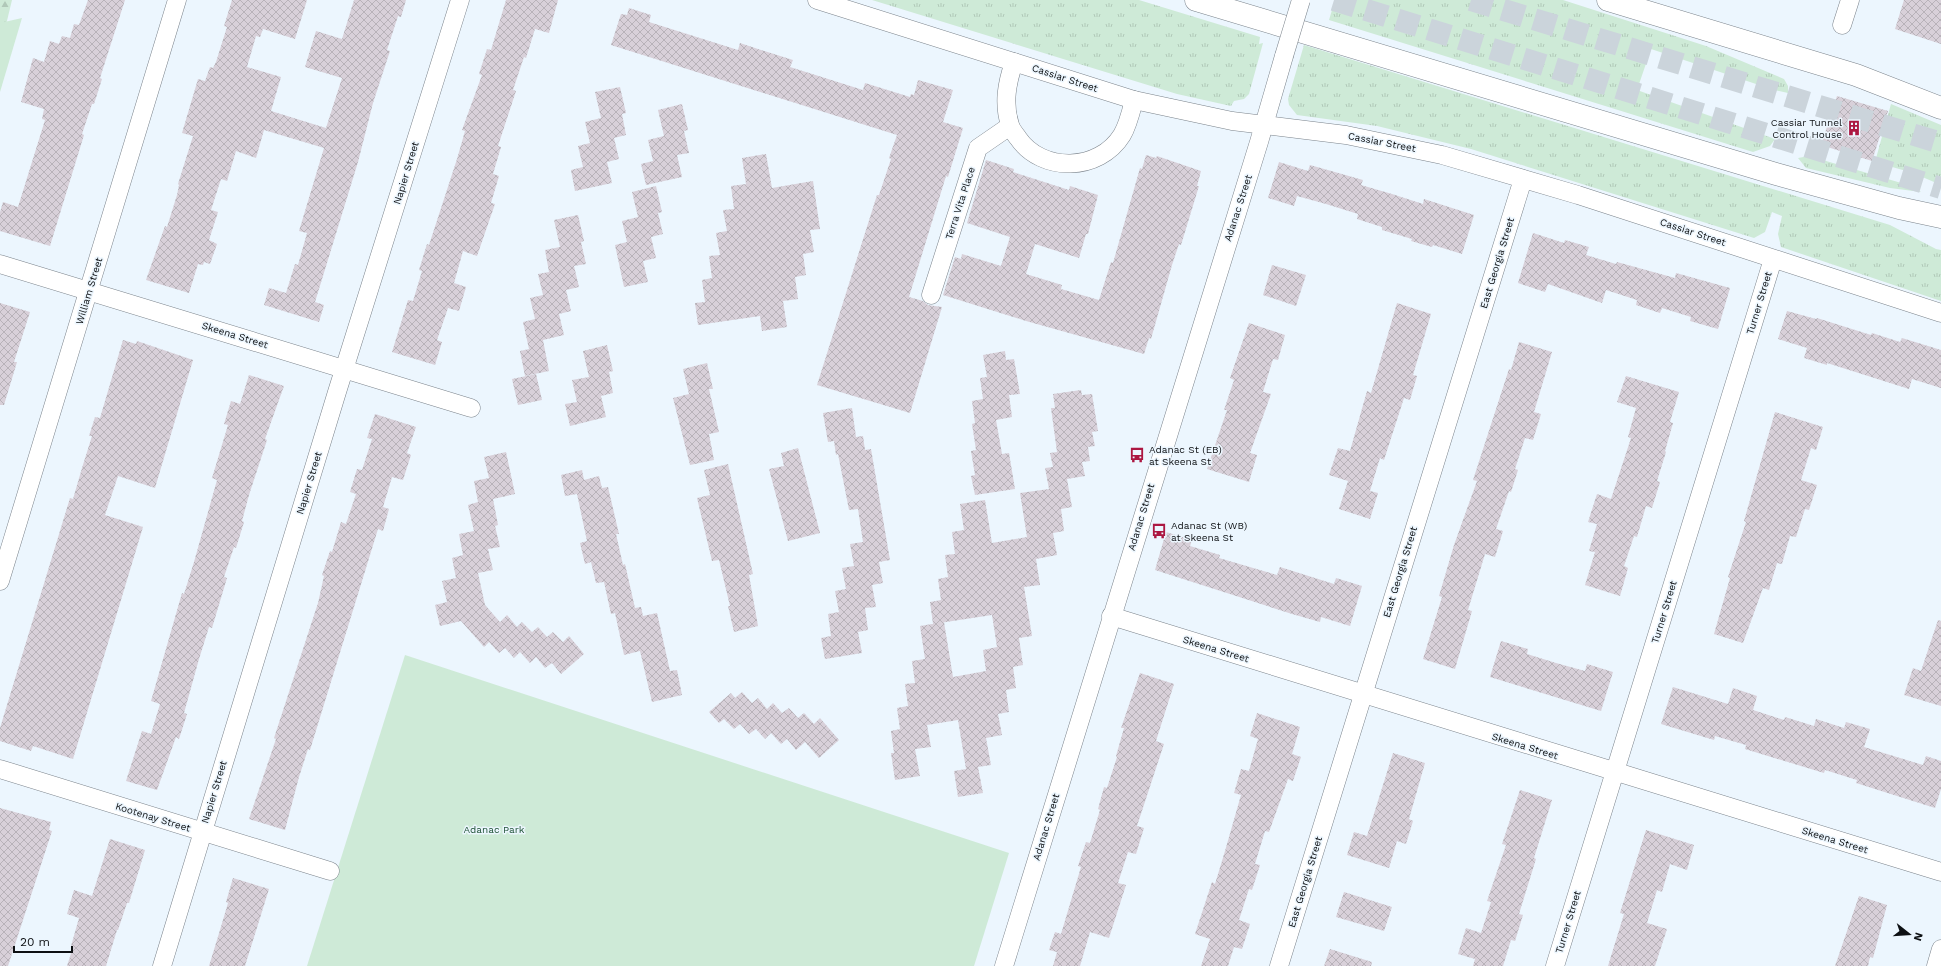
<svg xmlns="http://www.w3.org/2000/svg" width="1941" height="966" font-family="'Work Sans',sans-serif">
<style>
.grass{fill:url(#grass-tufts)}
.forest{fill:url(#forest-firs)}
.green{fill:#ceead7}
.building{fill:url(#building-cross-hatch)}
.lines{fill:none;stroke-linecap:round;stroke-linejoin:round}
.motorway-tunnel{stroke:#cbd4db;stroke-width:22;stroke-dasharray:22 11;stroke-linecap:butt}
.minor-casing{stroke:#7b838b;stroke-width:19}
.motorway-casing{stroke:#7b838b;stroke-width:23}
.minor{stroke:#fff;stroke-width:18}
.motorway{stroke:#fff;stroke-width:22}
.minor-bridge-casing{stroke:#7b838b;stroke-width:19;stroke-linecap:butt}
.minor-bridge{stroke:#fff;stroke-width:18}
.labels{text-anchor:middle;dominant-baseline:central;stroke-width:3;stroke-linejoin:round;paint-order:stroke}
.street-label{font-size:10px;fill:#0d1013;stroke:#ecf6fe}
.poi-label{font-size:10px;fill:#0d1013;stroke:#ecf6fe;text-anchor:start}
.park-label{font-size:10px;fill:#1d5134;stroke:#ecf6fe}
</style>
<defs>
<pattern id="grass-tufts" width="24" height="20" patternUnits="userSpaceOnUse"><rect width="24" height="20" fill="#ceead7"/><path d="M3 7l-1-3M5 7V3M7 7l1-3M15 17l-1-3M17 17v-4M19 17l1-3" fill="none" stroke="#b0c8b8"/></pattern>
<pattern id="forest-firs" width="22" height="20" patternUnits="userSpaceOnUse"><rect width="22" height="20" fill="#ceead7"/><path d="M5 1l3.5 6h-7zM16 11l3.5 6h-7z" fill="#b0c8b8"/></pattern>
<pattern id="building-cross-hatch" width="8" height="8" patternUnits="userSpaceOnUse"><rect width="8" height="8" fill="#d8d0d9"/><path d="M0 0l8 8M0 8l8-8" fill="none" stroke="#b8b2b9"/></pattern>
</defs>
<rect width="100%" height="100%" fill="#ecf6fe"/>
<g class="grass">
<polygon points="872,0 1139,0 1260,37 1259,44 1263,43 1249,94 1244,99 1234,101 1231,106 1177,94"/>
<polygon points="1335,0 1563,0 1706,46 1784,79 1788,86 1788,93 1774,90 1651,49 1637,90 1775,139 1770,146 1753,152 1329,20"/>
<polygon points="1304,45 1890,225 1936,249 1941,250 1941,301 1781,247 1778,234 1782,216 1772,212 1765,232 1754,238 1471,149 1377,126 1297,115 1289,105 1288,99"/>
<polygon points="1891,104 1941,125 1941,185 1913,173 1875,162"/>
<polygon points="1809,156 1915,187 1921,192 1890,188 1806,168 1798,158"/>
</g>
<polygon class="forest" points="0,0 12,0 0,50"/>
<g class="green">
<polygon points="22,18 0,92 0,23"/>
<polygon points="405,655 1009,853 974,966 307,966"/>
</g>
<g class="building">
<polygon points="88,0 125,0 100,78 102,79 94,104 92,104 82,134 84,135 50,246 0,231 0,212 3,202 18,207 45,120 42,119 44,109 21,102 33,58 44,62 50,41 59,44 62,36 70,38 74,24 79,25"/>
<polygon points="232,0 307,0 295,39 263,29 260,37 256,36 247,67 281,77 271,111 326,128 342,78 305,67 316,31 342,39 354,0 406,0 401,17 398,16 387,50 390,51 373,103 358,162 315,302 324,305 319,322 264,305 269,288 286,293 295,264 298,265 307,233 299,231 324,148 264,130 256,158 236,151 227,181 221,179 211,210 218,212 209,240 217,244 210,264 204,262 203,265 198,264 189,293 146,280 165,226 167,227 177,195 179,185 178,184 193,136 182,133 198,79 205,81 210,67 213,68 216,62 227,27 224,26"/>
<polygon points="506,0 558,0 549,33 535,29 526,58 524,57 513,90 516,91 498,146 501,147 493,174 499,176 491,203 495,204 477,256 463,251 454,283 466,287 459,311 448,308 437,340 442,342 435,365 392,352 408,300 413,301 422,271 419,270 427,244 429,245 457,159 465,131 462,130 482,75 479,74 487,49 491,50"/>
<polygon points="1904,0 1941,0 1941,44 1895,29"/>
<polygon points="629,8 651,15 649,22 738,50 740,43 761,50 793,60 790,67 863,90 865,83 910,97 911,94 914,95 918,80 953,90 943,122 963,128 948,177 946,176 909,297 923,301 928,305 942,307 910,413 817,385 877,195 879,195 891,159 889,158 897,135 611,45 621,14 627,15"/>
<polygon points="620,87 626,113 622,114 626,135 614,138 619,159 607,162 612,183 575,191 571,170 583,167 578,146 590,143 585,122 601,118 595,92"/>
<polygon points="1837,96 1888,111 1872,161 1821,145"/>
<polygon points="682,104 688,130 684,131 689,153 677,155 682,177 646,185 641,164 653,161 648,140 664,136 658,110"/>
<polygon points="766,154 772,188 813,181 820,229 810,230 814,252 803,254 806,275 795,277 798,299 783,301 787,327 762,331 760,316 698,325 695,303 705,302 702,280 712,278 709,256 720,255 716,233 727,231 723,210 734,209 731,186 746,184 742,158"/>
<polygon points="1146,155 1156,158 1157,156 1201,171 1197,186 1199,186 1181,245 1179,244 1172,265 1151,339 1149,338 1144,354 1026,321 943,295 955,257 961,259 962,254 1001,266 1010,237 967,223 986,160 1014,169 1013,172 1069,190 1070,186 1098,195 1088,234 1086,234 1079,258 1035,244 1026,274 1062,285 1061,289 1099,300 1111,262 1113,263 1140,168 1142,169"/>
<polygon points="1279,162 1308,171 1310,165 1363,180 1361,185 1392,194 1423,204 1424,199 1474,215 1462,254 1433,245 1432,247 1411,241 1412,239 1382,230 1382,227 1357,219 1358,214 1326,204 1297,196 1294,206 1268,198"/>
<polygon points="656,186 662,212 658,213 663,234 651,237 656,258 643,261 648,282 624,287 615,245 627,242 622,221 638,217 632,192"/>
<polygon points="578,215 584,241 581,242 586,264 574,266 579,287 566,290 571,311 559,314 564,335 543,340 549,371 525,376 520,351 529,349 523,322 535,319 530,298 543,295 538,274 549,272 545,250 560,247 554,220"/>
<polygon points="1533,233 1564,243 1565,240 1589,247 1586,255 1616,264 1617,262 1675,278 1676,273 1730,288 1718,329 1690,321 1691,317 1662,308 1660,313 1636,305 1637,300 1606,290 1602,303 1548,284 1545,292 1518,283"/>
<polygon points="1272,265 1306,275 1296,306 1263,295"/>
<polygon points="0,303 30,312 14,362 17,362 4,405 0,405"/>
<polygon points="1397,303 1431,314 1413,375 1417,376 1410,400 1404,398 1384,460 1380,458 1370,491 1378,493 1370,519 1339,509 1348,481 1329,475 1338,448 1350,451 1367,391 1371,393"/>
<polygon points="1787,311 1816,319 1817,318 1871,335 1872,333 1900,342 1902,338 1941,350 1941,388 1912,379 1909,389 1827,363 1827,365 1804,358 1807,348 1778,339"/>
<polygon points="1249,323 1285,335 1278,360 1273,359 1263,392 1271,394 1250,453 1257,455 1249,482 1207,469 1227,410 1224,410 1234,380 1230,378"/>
<polygon points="123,340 136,344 137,341 193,360 155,488 118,476 105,515 143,527 73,759 33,746 31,751 0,741 0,728 70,498 73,499 82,468 92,436 89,436 95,417 100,418"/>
<polygon points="1519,342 1552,352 1534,412 1541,414 1533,440 1525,438 1515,469 1518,470 1511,492 1509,491 1496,529 1503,531 1495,557 1485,554 1468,610 1472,611 1455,669 1423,659 1442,597 1439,596 1454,545 1477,481 1473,480 1509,369 1511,370"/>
<polygon points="607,345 613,371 609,372 613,393 601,396 606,417 570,426 565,404 577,402 572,380 589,377 583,351"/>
<polygon points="1005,351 1006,360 1014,359 1020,394 1009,395 1012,417 996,420 1002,454 1009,453 1015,489 975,495 971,476 975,475 971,451 976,450 972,424 975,423 972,401 983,399 980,378 987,377 983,355"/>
<polygon points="707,363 713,389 709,389 719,432 709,434 714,460 690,465 673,398 689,394 683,369"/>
<polygon points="536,374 542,400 518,405 512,379"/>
<polygon points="249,375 284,386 265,439 267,440 249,495 242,521 244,522 236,548 234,547 224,577 227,578 212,628 209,627 199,659 184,713 187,714 179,739 176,737 157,790 126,781 142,731 151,734 160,704 151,701 182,593 184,594 194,562 217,480 212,478 228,425 224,424 231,401 240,404"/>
<polygon points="1626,376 1679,392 1670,422 1673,423 1665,451 1666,452 1657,481 1660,482 1652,508 1646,506 1637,537 1634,536 1624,566 1628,568 1620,596 1585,585 1595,552 1589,551 1597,524 1588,522 1597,494 1611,499 1631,438 1628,437 1636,408 1617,402"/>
<polygon points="1081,390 1082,395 1092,394 1098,431 1092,432 1095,446 1088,447 1090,461 1082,462 1085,476 1067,479 1072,507 1061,509 1064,531 1053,533 1057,555 1036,559 1040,585 1024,587 1032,636 1019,638 1023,665 1013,667 1016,688 1006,690 1009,712 998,714 1002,735 986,738 991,765 978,767 983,793 958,797 954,771 966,769 958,720 927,725 931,747 915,749 920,776 895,780 891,753 894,753 891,731 900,729 897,708 908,706 905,684 915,683 912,661 925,659 920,626 944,622 953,677 986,671 983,650 997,647 992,615 933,624 930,602 941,600 938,579 948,577 945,555 955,554 952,532 964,530 960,504 985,500 992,543 1027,537 1020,493 1049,489 1045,468 1053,467 1050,453 1057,452 1051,408 1055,408 1053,394"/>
<polygon points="852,408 856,437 863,436 865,450 871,449 890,560 879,562 883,583 872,585 876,607 865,608 868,630 858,632 862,653 825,659 821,638 831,636 828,614 839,612 835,591 846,589 842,568 854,566 850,544 863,542 858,509 849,510 838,454 836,455 834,441 828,442 823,413"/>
<polygon points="1775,412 1823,427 1816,450 1811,448 1801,480 1817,485 1809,510 1805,509 1796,537 1790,536 1782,564 1777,563 1769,590 1763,588 1743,643 1714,634 1730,578 1728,577 1746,522 1744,521"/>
<polygon points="375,414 416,427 407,453 411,455 403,480 392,477 383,507 389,509 383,531 378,529 310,750 308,749 299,777 285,830 249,819 276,739 274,738 318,603 324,576 322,575 330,551 332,552 341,522 346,524 356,494 350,492 357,469 362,470 372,439 367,438"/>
<polygon points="798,448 820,533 788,541 769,469 784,466 781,453"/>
<polygon points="506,452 515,494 493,499 498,525 495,526 500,547 488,549 493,570 478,573 485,605 500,622 507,615 517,627 522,622 532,632 538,627 547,637 553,632 563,642 569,636 584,654 561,674 552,663 545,668 536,657 530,663 520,652 514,658 505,648 499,653 489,642 484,647 461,621 440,626 435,605 447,602 442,581 456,578 452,558 463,555 459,534 474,531 468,505 478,502 474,481 489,478 484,457"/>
<polygon points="728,464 753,574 749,575 758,626 734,632 728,606 730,606 719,560 712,561 697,498 710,495 704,470"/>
<polygon points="582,470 584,480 599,476 602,488 608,487 619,534 616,534 623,565 625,564 635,608 641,607 643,616 657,613 670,671 677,670 682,695 652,702 640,651 624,655 615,613 611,614 604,582 596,583 591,562 585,564 580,543 587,541 577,494 565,496 561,475"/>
<polygon points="1166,532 1192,540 1190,546 1220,555 1219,558 1277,575 1280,567 1334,584 1336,578 1362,586 1350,626 1321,617 1320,622 1292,614 1155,570"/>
<polygon points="1938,620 1941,621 1941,706 1904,695 1913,668 1921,671"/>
<polygon points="1501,641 1528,649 1527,654 1556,663 1585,671 1587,664 1613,672 1601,711 1490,677"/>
<polygon points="1140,673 1174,684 1156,741 1164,744 1137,826 1144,828 1136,854 1128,852 1118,883 1126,885 1109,938 1090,932 1080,966 1053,966 1057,952 1049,950 1055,932 1061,934 1081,867 1078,866 1086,842 1090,843 1100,810 1098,809 1104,787 1107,788 1117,757 1116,756 1124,728 1121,728"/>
<polygon points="1673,687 1728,704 1733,688 1757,696 1753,710 1784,720 1785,717 1814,726 1816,719 1844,728 1846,722 1870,729 1864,747 1923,765 1926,756 1941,761 1941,789 1935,808 1856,783 1857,780 1825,770 1824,773 1745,749 1746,745 1715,736 1714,740 1661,724"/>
<polygon points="742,692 752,703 758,698 767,709 773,703 782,713 789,708 798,718 804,713 814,724 820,718 839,740 819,758 805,742 796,750 787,739 781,744 771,733 765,739 756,729 749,734 740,724 734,729 724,719 719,723 709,712 731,693 735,698"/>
<polygon points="1257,713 1300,727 1292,754 1301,757 1293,781 1288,779 1269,832 1265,831 1255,864 1260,865 1252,890 1249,889 1239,920 1250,924 1242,949 1234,947 1228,966 1201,966 1210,939 1195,934 1212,882 1215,884 1225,851 1241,795 1234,793 1241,769 1249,771 1258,739 1250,736"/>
<polygon points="1393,753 1425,763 1409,819 1413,821 1406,844 1397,841 1389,868 1347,855 1354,832 1367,836"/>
<polygon points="1520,790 1552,800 1534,858 1536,859 1519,914 1523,915 1515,941 1511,940 1503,966 1473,966 1475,959 1458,954 1466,928 1481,933 1491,902 1487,901 1506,845 1502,844"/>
<polygon points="0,808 51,822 49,830 52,831 8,966 0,966"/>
<polygon points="1646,830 1694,845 1687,870 1670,864 1662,892 1657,890 1647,923 1667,929 1655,966 1608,966 1624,914 1620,913"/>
<polygon points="110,839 145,850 129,903 127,903 118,930 117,930 106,966 67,966 73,947 71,946 79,918 67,914 74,890 92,896"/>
<polygon points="233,878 269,889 245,966 209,966 220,930 228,903 226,902"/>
<polygon points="1344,892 1392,907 1384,931 1336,917"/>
<polygon points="1859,896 1887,905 1873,958 1870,957 1868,966 1835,966"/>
<polygon points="1330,949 1372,962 1371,966 1324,966"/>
</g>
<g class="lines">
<g class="motorway-tunnel">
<polyline points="1334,0 1941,188"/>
<polyline points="1471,0 1941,143"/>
</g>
<defs>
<g id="minor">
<polyline points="817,0 1134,100 1232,121 1346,135 1442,155 1578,195 1941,313"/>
<polyline points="1842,25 1850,0"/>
<path d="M1014 62C1007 83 1003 103 1010 125 1011 129 1015 134 1018 138 1042 173 1099 172 1122 135 1128 125 1131 112 1134 100"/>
<polyline points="0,264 471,408"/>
<polyline points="931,295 978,148 1010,126"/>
<polyline points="0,581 177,0"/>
<path d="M1111 616C1387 703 1664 787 1941 872"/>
<polyline points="0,769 330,871"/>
<polyline points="162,966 337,392 460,0"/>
<polyline points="1004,966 1259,142 1284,56"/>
<polyline points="1279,966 1523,179"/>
<polyline points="1555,966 1773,259"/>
<polyline points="1936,966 1941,949"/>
</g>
<g id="motorway">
<polyline points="1196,0 1776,174 1899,208 1941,217"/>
<polyline points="1608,0 1856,75 1941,108"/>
</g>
</defs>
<use href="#minor" class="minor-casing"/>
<use href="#motorway" class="motorway-casing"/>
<use href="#minor" class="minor"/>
<use href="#motorway" class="motorway"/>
<defs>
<polyline id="minor-bridge" points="1284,56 1301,0"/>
</defs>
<use href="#minor-bridge" class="minor-bridge-casing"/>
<use href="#minor-bridge" class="minor-bridge"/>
</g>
<defs>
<symbol id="building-bare" viewBox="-9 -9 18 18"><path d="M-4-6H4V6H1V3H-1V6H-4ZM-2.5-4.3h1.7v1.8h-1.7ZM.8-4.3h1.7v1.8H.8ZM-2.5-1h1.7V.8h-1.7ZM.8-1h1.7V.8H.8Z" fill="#ac1741" stroke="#ecf6fe" stroke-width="2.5" paint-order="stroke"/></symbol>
<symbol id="bus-bare" viewBox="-9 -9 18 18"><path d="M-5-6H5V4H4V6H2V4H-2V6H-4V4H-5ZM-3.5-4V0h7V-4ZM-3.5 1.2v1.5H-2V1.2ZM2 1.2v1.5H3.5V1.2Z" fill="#ac1741" stroke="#ecf6fe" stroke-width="2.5" paint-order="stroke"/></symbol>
</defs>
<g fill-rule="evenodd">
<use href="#building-bare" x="1843" y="117" width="22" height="22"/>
<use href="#bus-bare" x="1126" y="444" width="22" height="22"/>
<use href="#bus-bare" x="1148" y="520" width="22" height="22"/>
</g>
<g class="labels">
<g class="street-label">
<text transform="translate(1065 78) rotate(18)">Cassiar Street</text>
<text transform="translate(1382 142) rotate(11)">Cassiar Street</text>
<text transform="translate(406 173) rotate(-73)">Napier Street</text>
<text transform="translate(960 203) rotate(-72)">Terra Vita Place</text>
<text transform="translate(1238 208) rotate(-72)">Adanac Street</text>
<text transform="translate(1693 232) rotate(18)">Cassiar Street</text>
<text transform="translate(1497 263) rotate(-73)">East Georgia Street</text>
<text transform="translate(89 291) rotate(-73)">William Street</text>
<text transform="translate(1759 303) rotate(-73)">Turner Street</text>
<text transform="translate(235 335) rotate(17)">Skeena Street</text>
<text transform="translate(309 483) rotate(-73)">Napier Street</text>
<text transform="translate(1141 517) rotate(-73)">Adanac Street</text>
<text transform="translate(1400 572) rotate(-73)">East Georgia Street</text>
<text transform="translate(1664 612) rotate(-73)">Turner Street</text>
<text transform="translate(1216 649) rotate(17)">Skeena Street</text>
<text transform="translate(1525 746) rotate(17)">Skeena Street</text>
<text transform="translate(214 792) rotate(-73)">Napier Street</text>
<text transform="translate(153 817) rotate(17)">Kootenay Street</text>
<text transform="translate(1046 827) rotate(-73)">Adanac Street</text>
<text transform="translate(1835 840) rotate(17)">Skeena Street</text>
<text transform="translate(1305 882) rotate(-73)">East Georgia Street</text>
<text transform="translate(1568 922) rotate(-73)">Turner Street</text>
</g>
<g class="poi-label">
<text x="1842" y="122" text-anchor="end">Cassiar Tunnel<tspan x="1842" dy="12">Control House</tspan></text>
<text x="1149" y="449">Adanac St (EB)<tspan x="1149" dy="12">at Skeena St</tspan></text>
<text x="1171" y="525">Adanac St (WB)<tspan x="1171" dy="12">at Skeena St</tspan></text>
</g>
<g class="park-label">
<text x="494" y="829">Adanac Park</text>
</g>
</g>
<g transform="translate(1909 934) rotate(107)" stroke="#ecf6fe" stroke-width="3" paint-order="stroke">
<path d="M0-3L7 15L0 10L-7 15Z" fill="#0d1013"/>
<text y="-6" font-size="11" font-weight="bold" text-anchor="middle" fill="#0d1013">N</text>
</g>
<path d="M14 946v6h58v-6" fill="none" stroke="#0d1013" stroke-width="2"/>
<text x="20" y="946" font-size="12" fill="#0d1013" stroke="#ecf6fe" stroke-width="3" paint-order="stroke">20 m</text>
</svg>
